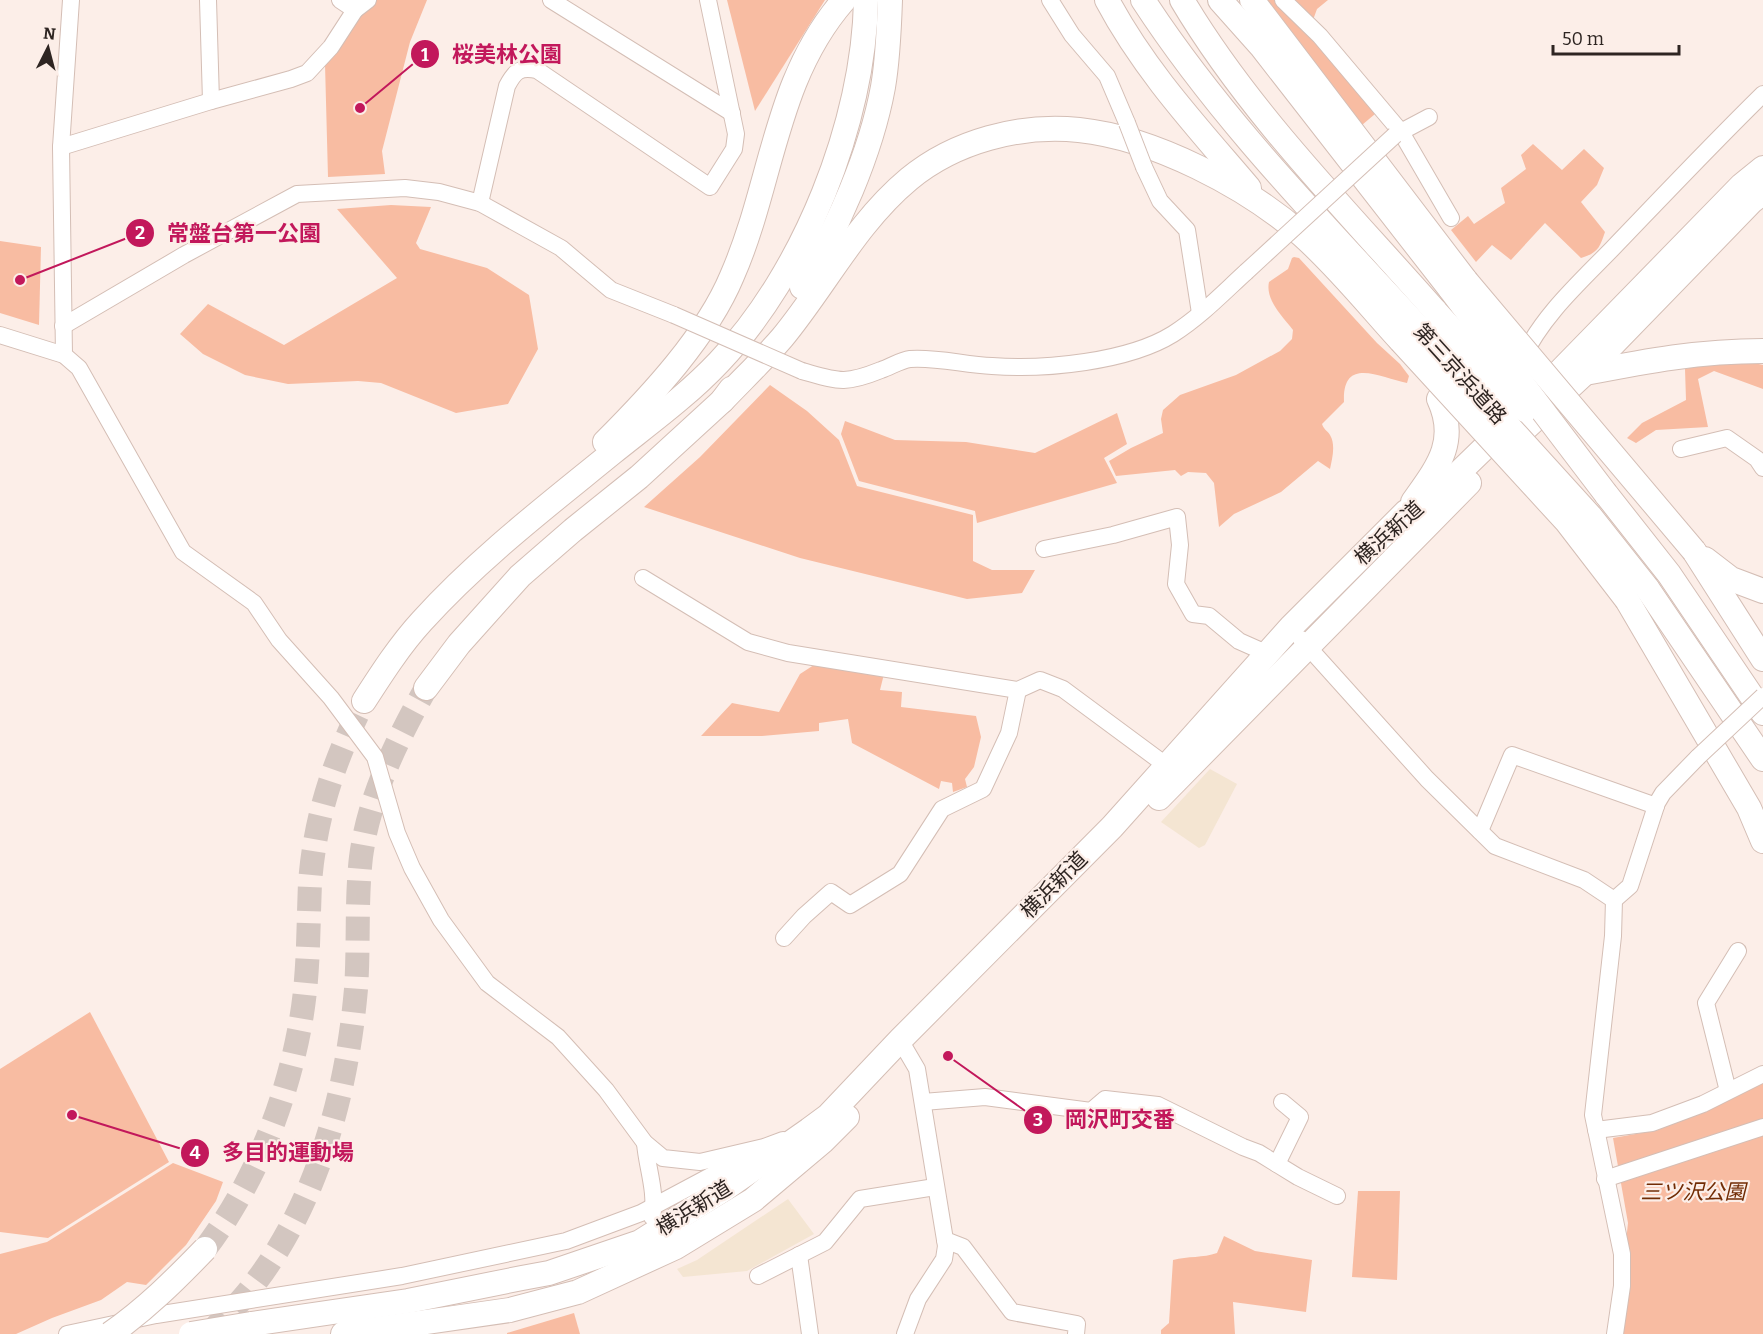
<svg xmlns="http://www.w3.org/2000/svg" width="1763" height="1334" font-family="Bitter,'Noto Sans JP',serif">
<style>
.commercial{fill:#f4e5d2}
.green{fill:#f8bca2}
.lines{fill:none;stroke-linecap:round;stroke-linejoin:round}
.highway-tunnel{stroke:#d3c6c0;stroke-width:24;stroke-dasharray:24 12;stroke-linecap:butt}
.minor-casing{stroke:#d4beb5;stroke-width:18}
.highway-casing{stroke:#d4beb5;stroke-width:26}
.minor{stroke:#fff;stroke-width:16}
.highway{stroke:#fff;stroke-width:24}
.minor-bridge-casing{stroke:#d4beb5;stroke-width:18;stroke-linecap:butt}
.highway-bridge-casing{stroke:#d4beb5;stroke-width:26;stroke-linecap:butt}
.minor-bridge{stroke:#fff;stroke-width:16}
.highway-bridge{stroke:#fff;stroke-width:24}
.labels{text-anchor:middle;dominant-baseline:central;stroke-width:4.5;stroke-linejoin:round;paint-order:stroke}
.street-label{font-size:21px;fill:#2e2522;stroke:#fceee8}
.park-label{font-size:21px;font-style:italic;fill:#722c04;stroke:#fceee8}
.leader{fill:none;stroke:#c2185b;stroke-width:2}
.callout-dot{fill:#c2185b;stroke:#fceee8;stroke-width:2}
.mark-label{font-size:18px;text-anchor:middle;font-weight:bold;fill:#fff}
.callout-label{font-size:22px;text-anchor:middle;font-weight:bold;fill:#c2185b;stroke:#fceee8;stroke-width:4.5;stroke-linejoin:round;paint-order:stroke}
</style>
<rect width="100%" height="100%" fill="#fceee8"/>
<g class="commercial">
<polygon points="1210,769 1237,784 1205,845 1199,848 1161,822"/>
<polygon points="788,1199 814,1234 747,1271 683,1277 677,1269 697,1260"/>
</g>
<g class="green">
<polygon points="347,0 427,0 410,42 382,151 385,174 328,177 325,64 338,49"/>
<polygon points="727,0 825,0 755,111"/>
<polygon points="1267,0 1328,0 1317,9 1313,20 1375,114 1362,125"/>
<path d="M1533 144 1562 170 1584 149 1604 168 1597 185 1581 202 1605 232C1600 247 1598 253 1581 258L1545 223 1511 260 1492 245 1476 262 1451 230 1468 216 1474 224 1505 203 1501 188 1526 169 1521 155Z"/>
<polygon points="391,205 431,207 416,243 420,249 487,268 529,295 538,349 508,404 456,413 381,383 358,381 288,384 245,375 203,354 180,334 208,304 284,345 397,278 337,209"/>
<polygon points="0,241 41,247 39,325 0,313"/>
<path d="M1294 257 1299 258 1377 343 1400 364 1409 376 1407 383C1381 378 1342 355 1344 402L1322 424C1324 430 1327 430 1330 435 1336 445 1332 459 1330 469L1318 461 1281 492 1234 514 1219 527 1214 483 1206 473 1188 472 1181 476 1175 470 1116 476 1109 461 1131 448 1163 433 1161 419 1163 410 1180 395 1236 375 1280 351 1292 339 1293 330C1283 317 1265 300 1269 282L1288 269 1292 258Z"/>
<polygon points="1718,361 1745,361 1763,365 1763,389 1714,371 1698,379 1708,427 1656,430 1636,443 1627,438 1642,423 1686,400 1685,369"/>
<polygon points="770,385 807,411 839,440 857,486 973,515 973,561 992,570 1035,570 1022,593 967,599 800,558 644,507 700,457"/>
<polygon points="1117,413 1127,444 1104,458 1117,483 977,523 975,511 859,481 841,434 845,421 895,440 966,442 1035,453"/>
<polygon points="817,663 884,674 880,690 902,692 901,707 976,716 981,737 974,767 965,779 967,787 953,792 952,783 941,781 939,789 852,743 848,719 819,723 819,731 762,736 701,736 732,703 779,712 800,674"/>
<polygon points="90,1012 169,1162 48,1238 0,1232 0,1069"/>
<polygon points="1763,1083 1763,1334 1616,1334 1628,1223 1613,1138 1658,1130"/>
<polygon points="173,1163 223,1182 216,1201 186,1245 146,1285 127,1282 101,1300 52,1318 16,1334 0,1334 0,1254 47,1242"/>
<polygon points="1358,1191 1400,1191 1397,1280 1352,1277"/>
<path d="M1224 1236 1255 1251 1312 1260 1306 1312 1233 1302 1235 1334H1161V1330L1169 1323 1173 1260C1188 1256 1203 1258 1217 1253Z"/>
<polygon points="574,1313 580,1334 507,1334 507,1333"/>
</g>
<g class="lines">
<g class="highway-tunnel">
<path d="M205 1249C255 1183 287 1101 301 1020 309 974 308 929 310 883 315 817 334 760 364 701"/>
<path d="M209 1334C225 1317 242 1301 255 1283 318 1200 347 1092 356 989 359 946 356 901 361 857 369 796 396 742 426 688"/>
</g>
<defs>
<g id="minor">
<polyline points="208,0 211,101"/>
<polyline points="340,0 355,10 368,0"/>
<polyline points="551,0 732,113"/>
<polyline points="1050,0 1072,35 1107,76 1127,123"/>
<polyline points="1283,0 1320,36 1401,132 1451,218"/>
<polyline points="1395,135 1429,117"/>
<polyline points="61,147 211,101 291,79 307,73 331,47 355,10"/>
<polyline points="1144,167 1160,201 1187,230 1200,313"/>
<path d="M480 203 507 86C515 71 519 67 537 70L710 187 734 149 736 134 708 0"/>
<polyline points="63,326 184,255 297,194 405,188 439,192 480,203 561,248 611,290 674,315"/>
<polyline points="0,335 64,355 79,368 183,552 254,603 279,640 331,698 375,757 397,833 412,868 441,920 487,983 558,1037 606,1090 645,1143 663,1158 700,1162 764,1147 783,1140"/>
<polyline points="64,355 61,147 71,0"/>
<path d="M1522 359C1542 316 1579 283 1612 249 1662 197 1711 145 1763 94"/>
<path d="M802 371C838 381 844 385 881 370 890 367 901 360 910 359 937 357 965 365 992 366 1044 370 1128 362 1173 334 1200 317 1223 293 1246 272"/>
<polyline points="1681,449 1727,438 1757,459 1763,468"/>
<polyline points="1044,549 1113,535 1177,517 1180,545 1176,584 1193,614 1209,616 1239,641 1266,653"/>
<polyline points="643,578 748,642 788,653 1018,690 1040,680 1063,689 1167,766"/>
<polyline points="1301,639 1427,779 1495,846 1584,880 1614,900 1613,936 1593,1115 1622,1254 1622,1286 1615,1334"/>
<polyline points="1480,831 1512,755 1656,806"/>
<polyline points="1614,900 1630,886 1657,803 1663,793 1698,757"/>
<polyline points="784,938 804,916 831,892 850,905 900,874 942,809 983,789 1009,733 1018,690"/>
<polyline points="900,1040 917,1069 946,1246 944,1259 918,1299 905,1334"/>
<polyline points="1728,1091 1706,1003 1738,951"/>
<polyline points="923,1102 985,1097 1091,1111 1105,1099 1158,1105 1243,1147 1259,1153 1298,1177 1337,1196"/>
<polyline points="1596,1130 1652,1123 1703,1104 1763,1074"/>
<path d="M645 1143C647 1168 657 1192 652 1217"/>
<polyline points="1277,1164 1300,1117 1282,1102"/>
<polyline points="1605,1179 1763,1127"/>
<polyline points="945,1240 963,1247 1012,1312 1077,1324 1076,1334"/>
<polyline points="799,1255 810,1334"/>
<polyline points="758,1276 825,1242 860,1199 935,1187"/>
<polyline points="67,1334 156,1315 402,1276 566,1241 641,1213 746,1157"/>
</g>
<g id="highway">
<path d="M1107 0C1144 70 1198 128 1249 188"/>
<path d="M1143 0C1221 120 1323 223 1419 328"/>
<path d="M1182 0C1249 113 1349 213 1436 312"/>
<polyline points="1220,0 1261,46 1451,290"/>
<polyline points="1252,0 1466,281"/>
<path d="M802 287C837 230 871 153 883 87 888 58 889 29 890 0"/>
<path d="M1585 373C1647 361 1699 351 1763 351"/>
<polyline points="1537,395 1742,185 1763,168"/>
<path d="M722 401C742 380 763 360 782 338 825 286 856 223 909 179 955 141 1020 124 1079 130 1154 138 1246 186 1302 235 1338 267 1369 306 1401 341"/>
<path d="M605 442C651 396 707 336 732 276 773 183 774 80 844 0"/>
<polyline points="1502,450 1585,373 1752,201 1763,193"/>
<polyline points="1606,494 1669,574 1763,713"/>
<path d="M1413 502C1437 468 1459 442 1439 399"/>
<polyline points="1694,551 1763,659"/>
<polyline points="1705,559 1731,579 1763,591"/>
<polyline points="1647,588 1763,759"/>
<polyline points="1627,600 1749,808 1763,841"/>
<polyline points="426,688 459,644 520,576 573,530 639,477 722,401 731,389"/>
<path d="M364 701C382 673 400 645 422 621 479 558 547 506 612 453 648 424 687 396 719 362 804 273 864 122 866 0"/>
<polyline points="1159,798 1469,483"/>
<polyline points="251,1324 408,1301 522,1278 549,1273 640,1242 726,1188 809,1130 828,1116 900,1040 1112,827 1291,627 1406,512 1443,488 1507,426"/>
<polyline points="343,1334 510,1310 578,1292 676,1247 753,1200 823,1141 847,1117"/>
</g>
</defs>
<use href="#minor" class="minor-casing"/>
<use href="#highway" class="highway-casing"/>
<use href="#minor" class="minor"/>
<use href="#highway" class="highway"/>
<defs>
<g id="minor-bridge">
<polyline points="1127,123 1144,167"/>
<polyline points="1246,272 1395,135"/>
<polyline points="674,315 802,371"/>
<polyline points="1698,757 1763,696"/>
</g>
<g id="highway-bridge">
<polyline points="1466,281 1694,551"/>
<polyline points="1451,290 1606,494"/>
<polyline points="1436,312 1525,410"/>
<polyline points="1419,328 1590,516 1647,588"/>
<polyline points="1401,341 1567,522 1627,600"/>
<path d="M110 1334C146 1309 175 1280 205 1249"/>
<polyline points="191,1334 251,1324"/>
</g>
</defs>
<use href="#minor-bridge" class="minor-bridge-casing"/>
<use href="#highway-bridge" class="highway-bridge-casing"/>
<use href="#minor-bridge" class="minor-bridge"/>
<use href="#highway-bridge" class="highway-bridge"/>
</g>
<g class="labels">
<g class="street-label">
<text transform="translate(1460 374) rotate(48)">第三京浜道路</text>
<text transform="translate(1389 533) rotate(-42)">横浜新道</text>
<text transform="translate(1054 885) rotate(-45)">横浜新道</text>
<text transform="translate(694 1208) rotate(-32)">横浜新道</text>
</g>
<g class="park-label">
<text x="1693" y="1192">三ツ沢公園</text>
</g>
</g>
<path class="leader" d="M360 108L425 54M20 280L140 233M948 1056L1038 1120M72 1115L195 1153"/>
<g class="callout-dot">
<circle cx="360" cy="108" r="6"/>
<circle cx="20" cy="280" r="6"/>
<circle cx="948" cy="1056" r="6"/>
<circle cx="72" cy="1115" r="6"/>
<circle cx="425" cy="54" r="15"/>
<circle cx="140" cy="233" r="15"/>
<circle cx="1038" cy="1120" r="15"/>
<circle cx="195" cy="1153" r="15"/>
</g>
<g class="mark-label">
<text x="425" y="61">1</text>
<text x="140" y="239">2</text>
<text x="1038" y="1126">3</text>
<text x="195" y="1159">4</text>
</g>
<g class="callout-label">
<text x="507" y="62">桜美林公園</text>
<text x="244" y="241">常盤台第一公園</text>
<text x="1120" y="1127">岡沢町交番</text>
<text x="288" y="1160">多目的運動場</text>
</g>
<g transform="translate(48 48) rotate(6)" stroke="#fceee8" stroke-width="4.5" paint-order="stroke">
<path d="M0-4.5L10 22L0 15L-10 22Z" fill="#2e2522"/>
<text y="-9" font-size="16" font-weight="bold" text-anchor="middle" fill="#2e2522">N</text>
</g>
<path d="M1553 45v9h126v-9" fill="none" stroke="#2e2522" stroke-width="3"/>
<text x="1562" y="45" font-size="18" fill="#2e2522" stroke="#fceee8" stroke-width="4.5" paint-order="stroke">50 m</text>
</svg>
